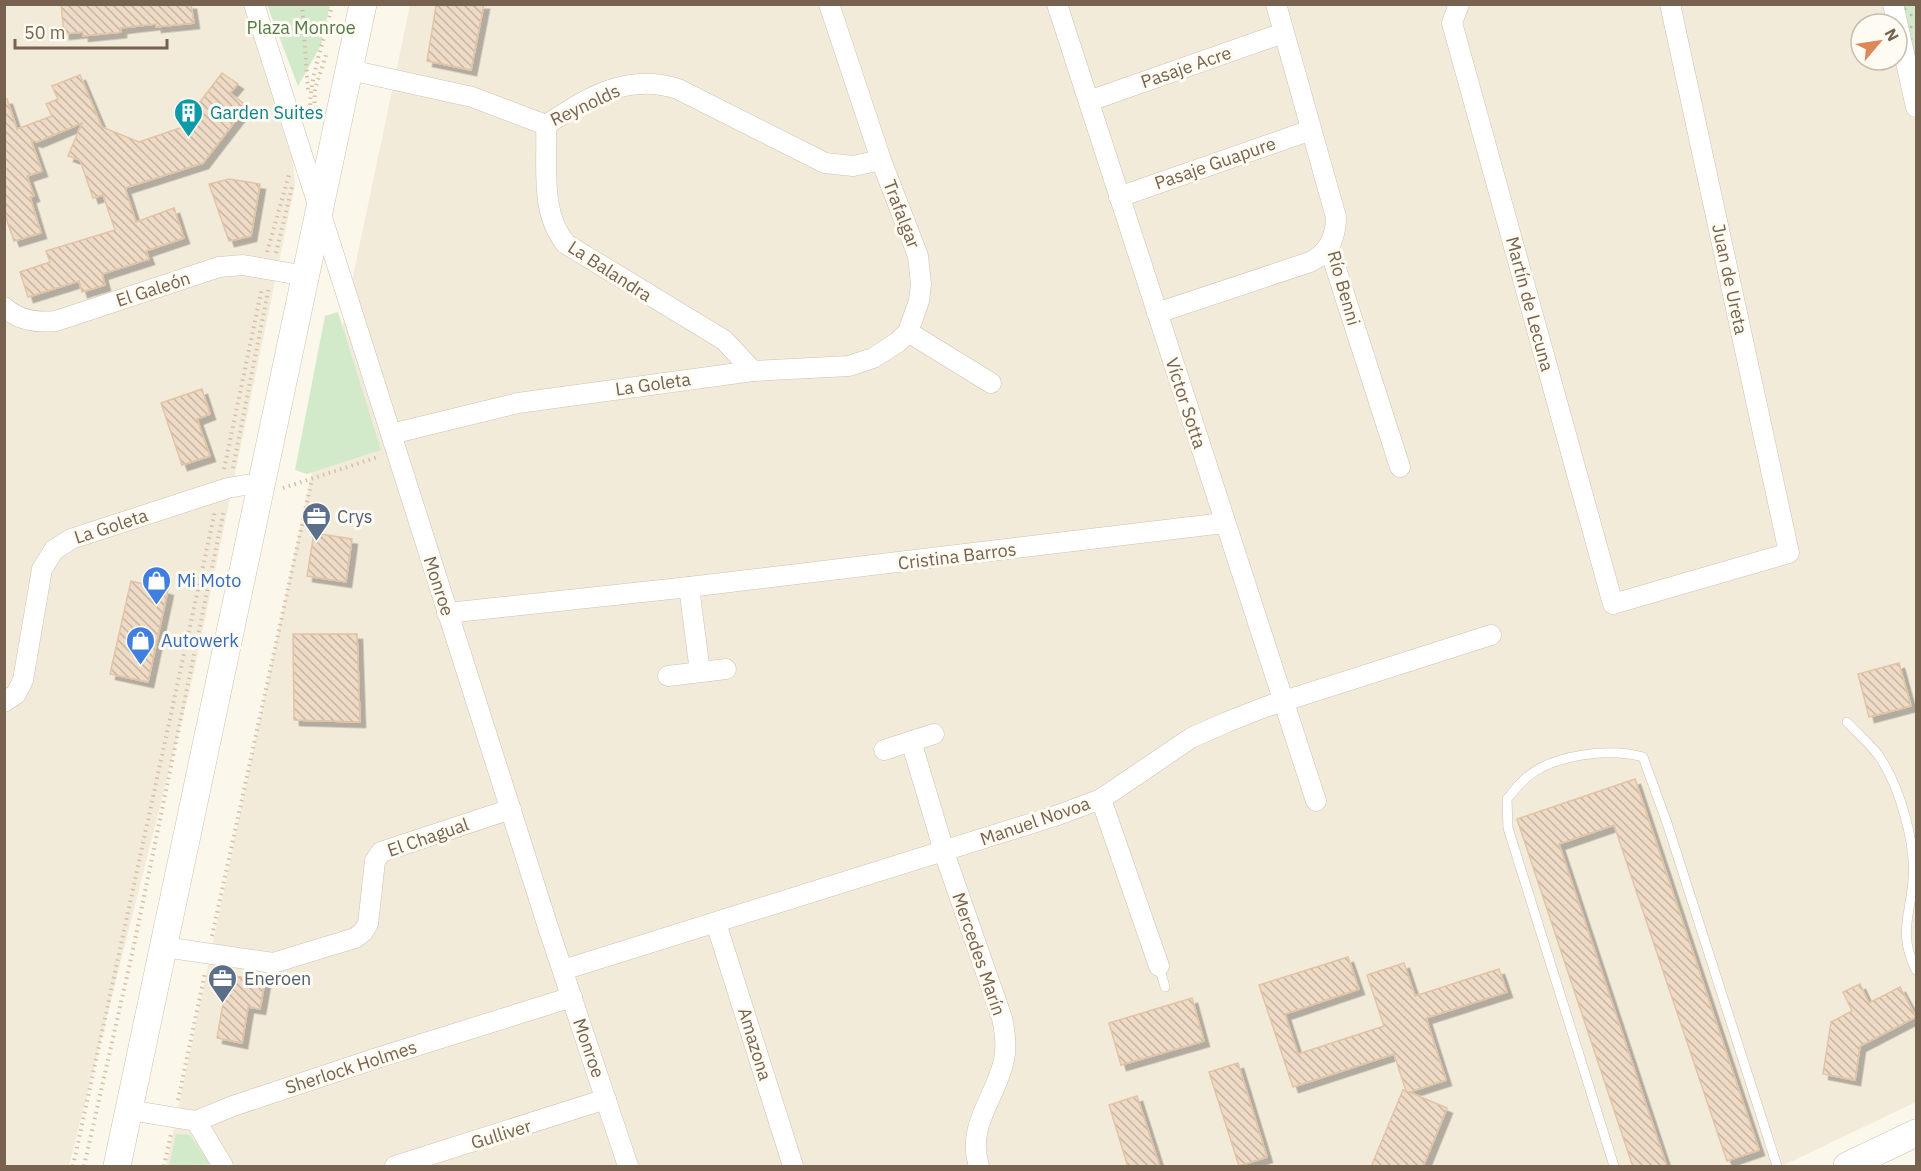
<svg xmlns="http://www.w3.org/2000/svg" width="1921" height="1171" font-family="'IBM Plex Sans',sans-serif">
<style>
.residential{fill:#f3ebda;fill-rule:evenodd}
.grass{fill:url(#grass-dots)}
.park{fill:#d2e9ca}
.building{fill:url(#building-back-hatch);stroke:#e1c4a6;stroke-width:1.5;filter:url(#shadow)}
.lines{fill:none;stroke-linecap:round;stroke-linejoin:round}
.lane-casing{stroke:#cdc1b1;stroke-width:10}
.street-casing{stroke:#cdc1b1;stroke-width:21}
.secondary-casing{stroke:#d0c2af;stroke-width:28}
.path{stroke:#d5bfa7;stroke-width:4;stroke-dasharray:1.5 4.5;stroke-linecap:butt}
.lane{stroke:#fff;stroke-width:9}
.street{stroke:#fff;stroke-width:20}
.secondary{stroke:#fff;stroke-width:27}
.labels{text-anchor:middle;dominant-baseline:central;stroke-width:6;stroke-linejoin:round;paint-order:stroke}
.park-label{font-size:18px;fill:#507a48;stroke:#fefbf2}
.street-label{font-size:18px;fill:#76624f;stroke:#fefbf2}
.culture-label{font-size:18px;fill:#0d838f;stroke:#fefbf2;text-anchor:start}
.service-label{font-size:18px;fill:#4e5e75;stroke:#fefbf2;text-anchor:start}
.shop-label{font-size:18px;fill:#366cbe;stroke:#fefbf2;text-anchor:start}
</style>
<defs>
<pattern id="grass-dots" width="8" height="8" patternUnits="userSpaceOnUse" patternTransform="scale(1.5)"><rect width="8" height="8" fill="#d2e9ca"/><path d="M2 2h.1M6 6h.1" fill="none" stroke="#afc0a6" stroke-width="1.8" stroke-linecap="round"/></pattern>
<pattern id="building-back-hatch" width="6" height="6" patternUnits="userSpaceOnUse" patternTransform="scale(1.5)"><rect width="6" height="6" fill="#efdbc5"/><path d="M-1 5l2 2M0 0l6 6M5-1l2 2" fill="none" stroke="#c6b5a2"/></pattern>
<filter id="shadow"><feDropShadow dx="5.5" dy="5.5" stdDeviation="0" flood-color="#0004"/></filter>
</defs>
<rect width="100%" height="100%" fill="#fbf7eb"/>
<g class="residential">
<polygon points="5,5 244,5 292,151 295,185 194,672 69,1166 5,1166"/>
<path d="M410 5H1916V1102L1782 1166H166ZM1861 24H1897V60H1861Z"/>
</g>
<polygon class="grass" points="1903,5 1916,5 1916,63"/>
<g class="park">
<polygon points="267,5 330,5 321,45 298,86"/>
<polygon points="338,312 381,450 307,474 295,470 325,316"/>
<polygon points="176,1134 190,1135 210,1164 169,1166"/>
</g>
<g class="building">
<polygon points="61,4 191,4 194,23 156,27 156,24 138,26 121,28 121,32 83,36 83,32 64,34"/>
<polygon points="441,4 484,4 471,70 427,61 436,6"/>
<polygon points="222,73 238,84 230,93 247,106 203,163 125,188 136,222 174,208 184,238 146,251 149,259 102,274 105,285 82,292 79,281 28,297 20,272 50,262 46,251 115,230 103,195 93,198 80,160 68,156 82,123 37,142 31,140 42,171 27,176 34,196 30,197 41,233 14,241 4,212 4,99 7,99 17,129 52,116 46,104 58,99 52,86 80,75 102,127 139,142 180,128"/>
<polygon points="229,179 260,184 251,236 229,241 209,184"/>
<polygon points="202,389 210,414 197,419 210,456 182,465 161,403"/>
<polygon points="314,533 352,539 346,582 307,576"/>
<polygon points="131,581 168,590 148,682 110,674"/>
<polygon points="293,634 357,634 360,722 294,720"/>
<polygon points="1899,663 1911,706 1869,717 1858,674"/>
<polygon points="1635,779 1759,1150 1727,1161 1614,825 1559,844 1667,1167 1633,1167 1517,819"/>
<polygon points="1348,957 1359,989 1285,1014 1298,1054 1384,1026 1367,975 1404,963 1415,996 1499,969 1507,992 1426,1018 1446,1080 1409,1092 1447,1108 1423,1167 1371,1167 1403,1090 1406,1091 1394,1054 1293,1087 1259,985"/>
<polygon points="228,975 265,981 260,1009 248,1007 242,1043 217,1038"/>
<polygon points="1860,984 1869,1003 1900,987 1916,1017 1860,1046 1855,1080 1823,1074 1831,1022 1852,1011 1843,992"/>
<polygon points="1192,998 1204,1041 1121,1065 1109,1023"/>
<polygon points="1238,1063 1267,1157 1239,1166 1209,1072"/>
<polygon points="1137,1096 1160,1167 1128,1167 1109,1105"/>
</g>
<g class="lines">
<defs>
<g id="lane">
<path d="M1847 722C1857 733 1870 744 1879 756 1900 787 1916 843 1913 880 1910 918 1898 933 1916 970"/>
<polyline points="1159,966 1165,987"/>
<path d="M1614 1166 1508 828 1507 799C1513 792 1519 784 1526 778 1553 754 1609 748 1643 757L1667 823 1777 1166"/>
</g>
<g id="street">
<polyline points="254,4 548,927 628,1166"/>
<polyline points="1057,4 1316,801"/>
<polyline points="1459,4 1452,23 1613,604 1789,553 1670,4"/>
<polyline points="1893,4 1916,107"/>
<polyline points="350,70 472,97 546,125"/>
<polyline points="1089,101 1283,33"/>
<path d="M546 125C587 98 628 72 678 89L825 163 853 166 881 160"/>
<path d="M546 125C548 164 539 212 566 244L724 340 753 371"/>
<polyline points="1119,197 1311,130"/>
<polyline points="1329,247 1400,467"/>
<path d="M4 307C19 321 37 323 56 321L219 267 243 265 306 276"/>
<path d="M1157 313 1310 262C1329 253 1336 237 1336 217L1276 4"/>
<polyline points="908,332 991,383"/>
<polyline points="391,434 518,403 753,371 849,366 873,358 898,342 908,332 919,301 921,284 918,256 881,160 829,4"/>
<polyline points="689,587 700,672"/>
<polyline points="447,613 689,587 1224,523"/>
<polyline points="668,676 726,669"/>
<polyline points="4,702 16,694 23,680 42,569 54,550 71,539 228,488 245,485 262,486"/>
<path d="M911 741 947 861 1002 1018C1005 1032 1007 1045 1004 1060 996 1098 966 1125 979 1166"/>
<polyline points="884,750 934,734"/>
<polyline points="1101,799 1159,966"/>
<polyline points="716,923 793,1166"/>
<polyline points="164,947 273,963 355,938 363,932 368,924 375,861 381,852 511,809"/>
<polyline points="563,970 1058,815 1101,799 1191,738 1227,722 1265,707 1491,635"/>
<polyline points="129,1110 196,1121 233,1106 374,1059 572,997"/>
<polyline points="196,1121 223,1166"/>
<polyline points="395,1166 606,1099"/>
</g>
<g id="secondary">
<polyline points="117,1166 363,4"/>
<polyline points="1847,1166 1916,1133"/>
</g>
</defs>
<use href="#lane" class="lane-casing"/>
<use href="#street" class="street-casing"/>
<use href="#secondary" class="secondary-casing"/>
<g class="path">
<polyline points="302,4 308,91"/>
<path d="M310 111C310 71 325 43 332 4"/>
<polyline points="314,115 315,89 327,52"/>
<polyline points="267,252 289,175"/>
<polyline points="276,253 292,187"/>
<polyline points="233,468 269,287"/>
<polyline points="224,469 262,288"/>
<polyline points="283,488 378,457"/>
<polyline points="212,936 312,479"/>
<polyline points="178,1100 205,973"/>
<polyline points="73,1166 215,511"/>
<polyline points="84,1166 134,945 224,510"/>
<polyline points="164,1166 171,1134"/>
</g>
<use href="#lane" class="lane"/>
<use href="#street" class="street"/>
<use href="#secondary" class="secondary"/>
</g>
<defs>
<symbol id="building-pin" viewBox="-11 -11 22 30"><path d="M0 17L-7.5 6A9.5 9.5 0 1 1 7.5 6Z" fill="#0f9aa8" stroke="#fefbf2"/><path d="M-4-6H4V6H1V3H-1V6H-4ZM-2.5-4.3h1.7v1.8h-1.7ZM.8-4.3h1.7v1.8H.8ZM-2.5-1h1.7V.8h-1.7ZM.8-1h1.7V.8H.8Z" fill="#fff"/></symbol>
<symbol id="office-pin" viewBox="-11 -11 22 30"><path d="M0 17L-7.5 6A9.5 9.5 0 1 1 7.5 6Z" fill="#5c6f8a" stroke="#fefbf2"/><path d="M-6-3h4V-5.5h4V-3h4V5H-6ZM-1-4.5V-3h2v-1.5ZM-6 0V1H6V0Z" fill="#fff"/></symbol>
<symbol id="shop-pin" viewBox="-11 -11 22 30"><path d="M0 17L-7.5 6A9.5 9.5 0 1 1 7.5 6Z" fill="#3f7fe0" stroke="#fefbf2"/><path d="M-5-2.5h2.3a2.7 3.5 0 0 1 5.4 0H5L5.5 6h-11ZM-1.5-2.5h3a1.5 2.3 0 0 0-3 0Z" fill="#fff"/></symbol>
</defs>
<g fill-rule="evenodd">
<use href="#building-pin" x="172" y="96" width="33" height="45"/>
<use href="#office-pin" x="300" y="500" width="33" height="45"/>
<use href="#shop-pin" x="140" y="564" width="33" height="45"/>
<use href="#shop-pin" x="124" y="624" width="33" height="45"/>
<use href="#office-pin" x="206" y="962" width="33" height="45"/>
</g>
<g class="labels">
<g class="park-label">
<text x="301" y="27">Plaza Monroe</text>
</g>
<g class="street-label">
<text transform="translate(1186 67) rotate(-19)">Pasaje Acre</text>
<text transform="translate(585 105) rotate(-25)">Reynolds</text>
<text transform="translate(1215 163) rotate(-19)">Pasaje Guapure</text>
<text transform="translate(902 214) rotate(69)">Trafalgar</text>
<text transform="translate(610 271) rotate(33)">La Balandra</text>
<text transform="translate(1730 279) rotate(78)">Juan de Ureta</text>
<text transform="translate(1344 288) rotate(74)">Río Benni</text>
<text transform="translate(153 289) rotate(-18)">El Galeón</text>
<text transform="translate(1530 304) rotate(75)">Martín de Lecuna</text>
<text transform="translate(653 384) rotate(-8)">La Goleta</text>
<text transform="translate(1186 403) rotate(72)">Víctor Sotta</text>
<text transform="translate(111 526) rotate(-18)">La Goleta</text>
<text transform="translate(957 556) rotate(-7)">Cristina Barros</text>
<text transform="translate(439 586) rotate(72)">Monroe</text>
<text transform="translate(1035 821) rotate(-19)">Manuel Novoa</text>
<text transform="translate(428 837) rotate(-19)">El Chagual</text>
<text transform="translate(979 954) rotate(71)">Mercedes Marín</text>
<text transform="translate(755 1044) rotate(73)">Amazona</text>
<text transform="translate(589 1048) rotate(71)">Monroe</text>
<text transform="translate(351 1067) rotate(-18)">Sherlock Holmes</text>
<text transform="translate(501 1134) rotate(-17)">Gulliver</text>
</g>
<g class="culture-label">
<text x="210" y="112">Garden Suites</text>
</g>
<g class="service-label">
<text x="337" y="516">Crys</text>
<text x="244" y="978">Eneroen</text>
</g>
<g class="shop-label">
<text x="177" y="580">Mi Moto</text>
<text x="161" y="640">Autowerk</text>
</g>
</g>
<rect width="1921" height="1171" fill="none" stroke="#76624f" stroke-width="12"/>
<g transform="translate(1879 42) rotate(61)"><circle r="28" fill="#fefbf2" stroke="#c8beb1" stroke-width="1.5"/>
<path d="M0-4.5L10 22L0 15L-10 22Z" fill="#dc885a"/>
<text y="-9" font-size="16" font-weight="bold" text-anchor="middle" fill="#76624f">N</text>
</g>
<path d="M15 39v9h152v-9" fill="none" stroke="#76624f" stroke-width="3"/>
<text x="24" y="39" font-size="18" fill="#76624f" stroke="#fefbf2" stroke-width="4.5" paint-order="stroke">50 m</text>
</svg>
